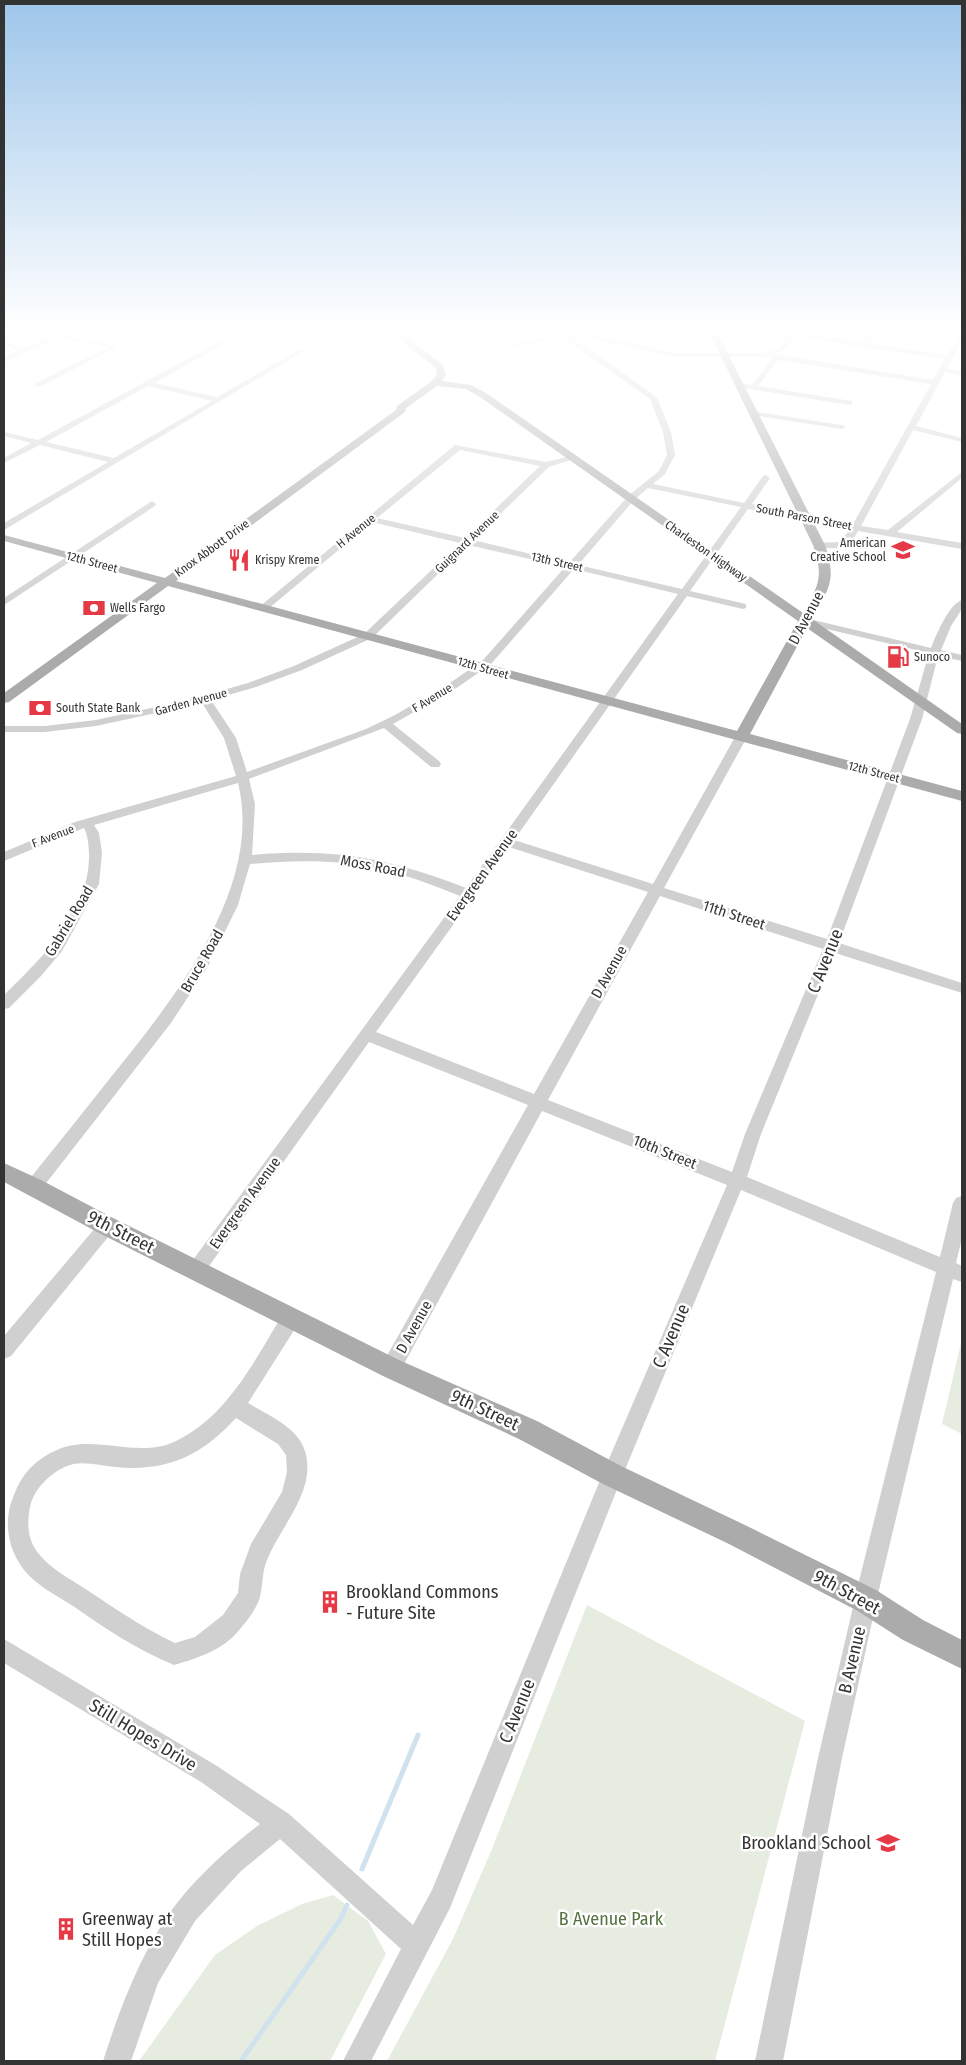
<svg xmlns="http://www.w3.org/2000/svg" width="966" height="2065" font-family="'Fira Sans Condensed',sans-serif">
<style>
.green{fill:#e6ecdf}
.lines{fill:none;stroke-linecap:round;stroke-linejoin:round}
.stream{stroke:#cfe2ee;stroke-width:5}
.minor{fill:#d0d0d0;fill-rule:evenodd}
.major{fill:#ababab;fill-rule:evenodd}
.labels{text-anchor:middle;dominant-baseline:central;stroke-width:5;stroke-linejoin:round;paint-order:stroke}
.far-street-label{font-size:12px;fill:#333;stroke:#fff}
.far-poi-label{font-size:12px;fill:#333;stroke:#fff;text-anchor:start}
.street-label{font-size:15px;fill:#333;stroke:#fff}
.near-street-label{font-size:18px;fill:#333;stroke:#fff}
.near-poi-label{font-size:18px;fill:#333;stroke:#fff;text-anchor:start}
.near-park-label{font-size:18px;fill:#56703f;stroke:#fff}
</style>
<rect width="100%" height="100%" fill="#fff"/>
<g class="green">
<polygon points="961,1343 962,1343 962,1434 942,1424"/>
<polygon points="587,1605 805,1721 715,2061 387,2061 453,1939 492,1849"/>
<polygon points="333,1895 368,1921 386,1954 330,2061 139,2061 215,1955 257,1926 302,1904"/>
</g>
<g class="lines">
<g class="stream">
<polyline points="362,1869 418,1735"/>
<polyline points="241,2061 340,1920 347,1905"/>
</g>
<g class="minor">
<polygon points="58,332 67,332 63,335 119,346 39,387 35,385 36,383 109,347 57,338 4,362 4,358 17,351 4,345 4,341 23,349"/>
<path d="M237 332H246L154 383 217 397 299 350 304 351 4 530V523L108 462 40 445 4 463V458L31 443 4 436V432L38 440ZM148 386 212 401 114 458 46 442Z"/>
<path d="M556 332H583L674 353H764L779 349 787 339 753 332 790 336 793 332H800L864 343 871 332H878L870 344 947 355 959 335 962 333C962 347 953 357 947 368L962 372V376L945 372 916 426 962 438V442L913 430 861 526 888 530 962 472V478L897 532 962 543V549L858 531C847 551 840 548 819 548L816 547V543L840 542 850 529 748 509 690 591 746 604V608L743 609 687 596 514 840 653 884 735 737 741 734 745 735 747 737 664 888 827 939 910 719 929 653 801 623 800 621 805 618 931 648C936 635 949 604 962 600V609L951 626 941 650 962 655V661L938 656 922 719 839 943 962 983V993L835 953 761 1134 747 1177 940 1257 953 1203 956 1198 962 1196V1238L956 1263 962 1266V1282L953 1279 881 1581 842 1758 783 2061H755L818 1758 859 1581 936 1272 741 1190 622 1477 450 1908 371 2061H343L401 1949 280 1839 241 1871 195 1921 158 1983 131 2061H103C120 2008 143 1947 177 1903 201 1873 230 1847 260 1824L201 1782 4 1663V1639L217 1766 289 1814 413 1925 432 1890 605 1468 727 1185 542 1111 398 1375 391 1377 384 1375 381 1368 384 1361 528 1105 369 1042 202 1276 196 1278 190 1276 187 1270 190 1264 460 896C435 886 410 876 384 870 340 859 295 860 250 864L238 905 207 968 171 1023 40 1191 34 1193 28 1191 26 1186 28 1181C56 1146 84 1111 111 1077 173 1000 264 888 238 783L94 825 99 833 102 853 99 884 62 951 41 976 9 1008 4 1009V995C20 979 37 963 51 945 59 933 81 897 85 884 90 870 91 841 84 828L4 861V852L75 822 236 776 224 738 202 703 96 726 45 732H4V726H45L96 720 192 699 248 683 294 666 364 634 460 543 372 522 268 609H260L259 607 455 445 546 462 574 455V459L549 467 473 540 569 563 628 496 659 471 667 455 663 432 650 399 562 337 514 347 511 345 558 334ZM581 336 674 357H767L772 359 752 385 740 383 736 385 737 387 849 405H852V401L758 386 778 360 931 384 853 524 752 504 770 478 766 475 763 476 744 503 653 484 665 474 675 455 671 432 657 398 615 367 570 337ZM796 337 945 359 933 380 774 354 783 351ZM460 450 540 466 465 538 377 518ZM648 488 741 507 682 589 578 565 634 500ZM468 545 565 567 483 660 450 683 395 715 366 729 247 772 236 738 211 700 256 687 302 670 372 638ZM574 569 678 594 466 888C388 858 335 848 252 855L255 804 249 779 384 728 431 767H439L441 764 439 761 393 724 458 687 491 664ZM509 847 648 892 534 1094 376 1032ZM660 896 823 949 745 1134 732 1172 548 1100Z"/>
<polygon points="750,411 842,425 846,427 842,429 753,415 749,413"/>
<polygon points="152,501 156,504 155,506 4,605 4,598"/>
<polygon points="107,1218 113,1221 116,1226 113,1231 11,1356 4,1359 4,1336 101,1221"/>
<path d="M291 1309 298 1312 300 1318 298 1324 248 1403C267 1415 298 1427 305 1451 317 1491 281 1525 267 1560 262 1572 263 1584 260 1597 257 1608 247 1621 240 1629 224 1650 198 1658 174 1665 137 1650 105 1628 73 1606 56 1595 37 1586 24 1570 7 1548 3 1519 14 1495 22 1473 36 1459 57 1450 95 1433 138 1460 176 1441 228 1416 256 1358 284 1312ZM236 1418 278 1444 286 1455 287 1472 282 1492 251 1544 240 1574 238 1593 223 1615 195 1637 175 1643C143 1628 116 1609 87 1590 69 1578 46 1567 34 1547 27 1535 27 1517 31 1503 36 1487 52 1472 67 1466 83 1460 99 1466 115 1467 167 1472 201 1456 236 1418Z"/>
</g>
<g class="major">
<path d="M390 332H400L443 365 446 375 442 381 471 385 486 393 803 613C819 584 824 578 813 545L709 332H717L825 545C837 581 829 588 812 619L962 724V734L957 733 807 628 750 734 962 791V801L168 586 9 702 4 703V693L157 583 4 541V535L165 578 396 410 397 406 432 381 437 375 436 368ZM437 386 466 389 480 397 798 621 737 731 176 581 405 412 406 408Z"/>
<polygon points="4,1163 41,1180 115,1219 399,1360 537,1421 621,1466 747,1526 876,1590 923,1620 962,1640 962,1669 903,1640 856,1610 729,1544 603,1484 519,1439 383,1376 99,1233 4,1182"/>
</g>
</g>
<linearGradient id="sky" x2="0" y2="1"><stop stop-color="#9ec6ea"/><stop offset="0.53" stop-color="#fff"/><stop offset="1" stop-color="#fff" stop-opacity="0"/></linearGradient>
<rect width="966" height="622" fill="url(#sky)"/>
<defs>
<symbol id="school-bare" viewBox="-9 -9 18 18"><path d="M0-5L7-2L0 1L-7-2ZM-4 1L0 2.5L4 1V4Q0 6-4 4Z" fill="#e63946" stroke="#fff" stroke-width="2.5" paint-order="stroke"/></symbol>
<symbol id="restaurant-bare" viewBox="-9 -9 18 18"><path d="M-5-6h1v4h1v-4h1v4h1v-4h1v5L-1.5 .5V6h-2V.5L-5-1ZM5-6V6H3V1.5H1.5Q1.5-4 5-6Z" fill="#e63946" stroke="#fff" stroke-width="2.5" paint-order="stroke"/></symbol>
<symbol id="bank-bare" viewBox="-9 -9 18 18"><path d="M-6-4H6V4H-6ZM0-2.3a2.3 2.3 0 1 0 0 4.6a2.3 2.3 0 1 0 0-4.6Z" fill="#e63946" stroke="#fff" stroke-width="2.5" paint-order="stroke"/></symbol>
<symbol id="fuel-bare" viewBox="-9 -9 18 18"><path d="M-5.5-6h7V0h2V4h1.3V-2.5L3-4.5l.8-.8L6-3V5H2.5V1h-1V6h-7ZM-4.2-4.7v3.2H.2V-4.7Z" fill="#e63946" stroke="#fff" stroke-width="2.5" paint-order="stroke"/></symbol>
<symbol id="building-bare" viewBox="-9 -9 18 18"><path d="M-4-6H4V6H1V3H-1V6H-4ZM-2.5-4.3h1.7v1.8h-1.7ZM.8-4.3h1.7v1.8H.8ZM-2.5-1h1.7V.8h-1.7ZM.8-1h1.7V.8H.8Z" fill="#e63946" stroke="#fff" stroke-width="2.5" paint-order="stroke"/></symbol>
</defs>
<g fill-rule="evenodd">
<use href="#school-bare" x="887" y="534" width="32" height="32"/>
<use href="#restaurant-bare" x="223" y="544" width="32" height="32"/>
<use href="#bank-bare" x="78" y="592" width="32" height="32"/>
<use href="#fuel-bare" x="882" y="641" width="32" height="32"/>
<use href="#bank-bare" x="24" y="692" width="32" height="32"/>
<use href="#building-bare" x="314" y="1586" width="32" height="32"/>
<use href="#school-bare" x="872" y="1827" width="32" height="32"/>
<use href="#building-bare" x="50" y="1913" width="32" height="32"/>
</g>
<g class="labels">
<g class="far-street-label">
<text transform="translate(804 517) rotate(11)">South Parson Street</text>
<text transform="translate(356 531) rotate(-39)">H Avenue</text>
<text transform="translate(467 542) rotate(-44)">Guignard Avenue</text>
<text transform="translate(212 548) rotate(-36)">Knox Abbott Drive</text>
<text transform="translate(706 551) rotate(35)">Charleston Highway</text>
<text transform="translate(92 562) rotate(15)">12th Street</text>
<text transform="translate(557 562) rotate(13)">13th Street</text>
<text transform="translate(483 668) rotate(16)">12th Street</text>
<text transform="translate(432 698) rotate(-31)">F Avenue</text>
<text transform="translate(191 702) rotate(-15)">Garden Avenue</text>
<text transform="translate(874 772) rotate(15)">12th Street</text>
<text transform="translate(53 836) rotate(-21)">F Avenue</text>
</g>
<g class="far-poi-label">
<text x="886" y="543" text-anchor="end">American<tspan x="886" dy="14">Creative School</tspan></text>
<text x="255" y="560">Krispy Kreme</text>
<text x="110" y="608">Wells Fargo</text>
<text x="914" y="657">Sunoco</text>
<text x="56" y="708">South State Bank</text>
</g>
<g class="street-label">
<text transform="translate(806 618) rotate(-62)">D Avenue</text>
<text transform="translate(373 866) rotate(11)">Moss Road</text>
<text transform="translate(482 875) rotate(-54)">Evergreen Avenue</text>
<text transform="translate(734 915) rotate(18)">11th Street</text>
<text transform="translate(69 921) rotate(-59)">Gabriel Road</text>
<text transform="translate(202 961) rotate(-60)">Bruce Road</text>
<text transform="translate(609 972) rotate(-61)">D Avenue</text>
<text transform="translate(665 1152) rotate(22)">10th Street</text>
<text transform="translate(245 1203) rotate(-54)">Evergreen Avenue</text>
<text transform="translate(414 1327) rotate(-61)">D Avenue</text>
</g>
<g class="near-street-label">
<text transform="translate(825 961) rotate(-68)">C Avenue</text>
<text transform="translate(121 1232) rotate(27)">9th Street</text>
<text transform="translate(671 1336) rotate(-67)">C Avenue</text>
<text transform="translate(485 1410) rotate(25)">9th Street</text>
<text transform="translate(847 1592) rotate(29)">9th Street</text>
<text transform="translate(852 1660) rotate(-77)">B Avenue</text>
<text transform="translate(517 1711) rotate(-68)">C Avenue</text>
<text transform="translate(143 1735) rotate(31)">Still Hopes Drive</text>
</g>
<g class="near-poi-label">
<text x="346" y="1592">Brookland Commons<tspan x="346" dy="21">- Future Site</tspan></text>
<text x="871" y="1843" text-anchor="end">Brookland School</text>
<text x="82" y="1919">Greenway at<tspan x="82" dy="21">Still Hopes</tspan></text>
</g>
<g class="near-park-label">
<text x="611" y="1919">B Avenue Park</text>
</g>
</g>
<rect width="966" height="2065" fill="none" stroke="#333333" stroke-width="10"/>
</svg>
